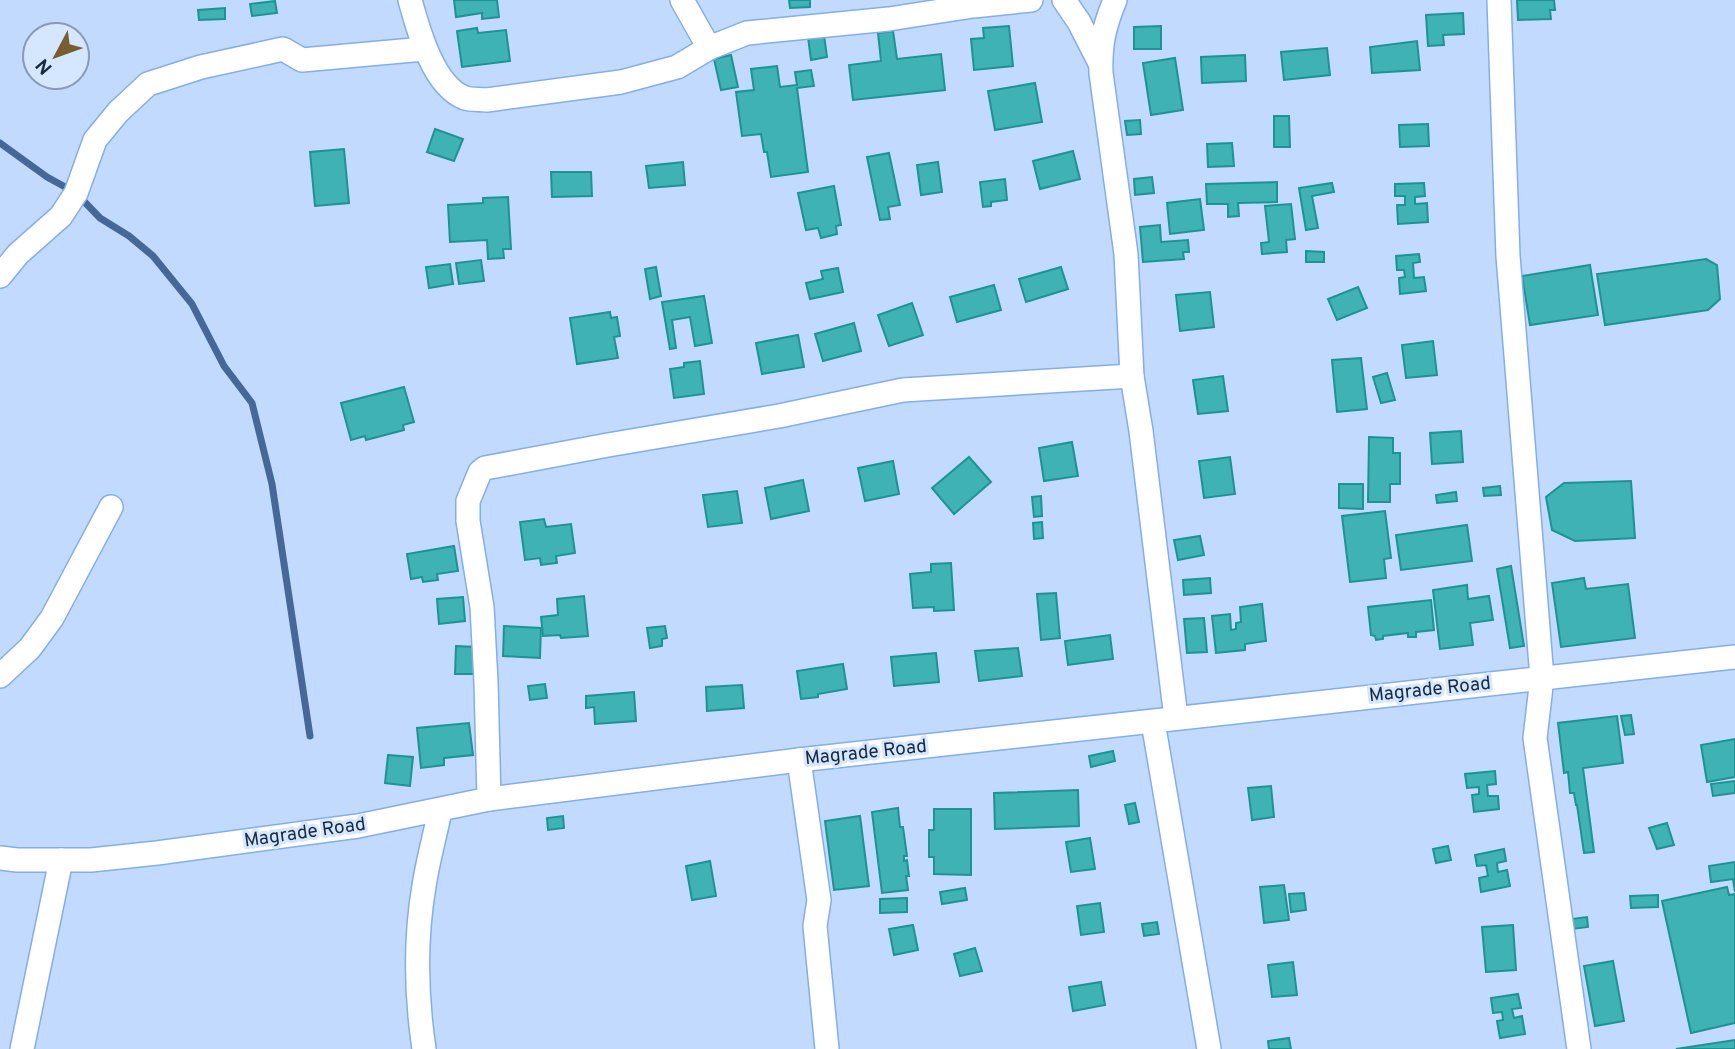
<svg xmlns="http://www.w3.org/2000/svg" width="1735" height="1049" font-family="Overpass,sans-serif">
<style>
.lines{fill:none;stroke-linecap:round;stroke-linejoin:round}
.stream{stroke:#466898;stroke-width:7}
.building{fill:#3eb2b5;stroke:#1e9295;stroke-width:2}
.minor-casing{stroke:#85ade7;stroke-width:26}
.minor{stroke:#fff;stroke-width:23}
.labels{text-anchor:middle;dominant-baseline:central;stroke-width:6;stroke-linejoin:round;paint-order:stroke}
.street-label{font-size:19px;fill:#18283f;stroke:#d5e6ff}
</style>
<rect width="100%" height="100%" fill="#c1dafe"/>
<g class="lines">
<polyline class="stream" points="0,143 47,177 76,193 100,218 129,236 153,256 192,304 224,366 252,403 272,484 310,736"/>
</g>
<g class="building">
<polygon points="454,0 497,0 499,17 482,19 482,13 456,17"/>
<polygon points="789,0 810,0 810,7 790,8"/>
<polygon points="1517,0 1554,0 1555,10 1550,10 1551,19 1518,20"/>
<polygon points="275,1 277,13 252,16 250,4"/>
<polygon points="225,8 225,19 199,20 198,10"/>
<polygon points="1463,13 1464,34 1443,35 1444,45 1428,46 1426,15"/>
<polygon points="1009,26 1013,66 974,70 971,39 984,38 983,28"/>
<polygon points="1161,26 1161,49 1134,49 1134,27"/>
<polygon points="477,28 478,33 506,30 510,61 462,67 457,31"/>
<polygon points="893,31 897,59 941,54 945,90 853,100 849,65 881,61 878,33"/>
<polygon points="824,35 827,57 811,60 808,37"/>
<polygon points="1417,41 1420,70 1372,73 1370,47"/>
<polygon points="1327,48 1330,75 1284,80 1281,52"/>
<polygon points="731,55 738,87 721,90 714,59"/>
<polygon points="1245,55 1246,81 1202,83 1201,57"/>
<polygon points="1175,58 1183,110 1151,115 1143,63"/>
<polygon points="777,66 780,87 797,85 795,72 811,70 814,86 797,88 808,172 771,177 767,152 764,152 761,134 742,136 736,92 754,90 751,69"/>
<polygon points="1035,83 1042,122 995,130 988,91"/>
<polygon points="1274,116 1289,116 1290,147 1274,147"/>
<polygon points="1140,120 1141,134 1127,135 1125,121"/>
<polygon points="1428,124 1429,146 1400,147 1399,125"/>
<polygon points="435,129 463,139 454,161 427,152"/>
<polygon points="1232,143 1234,166 1208,167 1207,144"/>
<polygon points="344,149 349,203 315,206 310,152"/>
<polygon points="1073,151 1080,179 1040,189 1033,161"/>
<polygon points="889,153 900,205 888,207 890,219 880,220 867,157"/>
<polygon points="683,162 685,185 649,188 646,166"/>
<polygon points="938,162 942,192 921,195 917,165"/>
<polygon points="551,172 591,172 592,196 552,197"/>
<polygon points="1152,177 1154,193 1135,195 1134,179"/>
<polygon points="1005,179 1007,200 991,202 991,206 983,207 980,182"/>
<polygon points="1277,182 1277,202 1238,203 1239,216 1228,217 1228,204 1207,204 1206,184"/>
<polygon points="1332,183 1334,192 1312,196 1318,228 1306,230 1299,188"/>
<polygon points="1424,183 1425,196 1415,197 1415,204 1427,203 1428,222 1398,224 1397,205 1405,205 1405,196 1395,196 1395,184"/>
<polygon points="834,186 841,225 836,226 837,234 821,238 818,228 806,230 798,193"/>
<polygon points="508,197 511,249 503,249 504,258 488,259 487,240 450,242 448,205 483,203 483,198"/>
<polygon points="1200,199 1204,230 1170,234 1167,203"/>
<polygon points="1291,204 1295,239 1286,240 1287,252 1262,254 1261,243 1269,242 1265,206"/>
<polygon points="1160,225 1161,242 1188,240 1189,252 1183,252 1184,259 1143,262 1140,227"/>
<polygon points="1306,251 1324,252 1324,262 1306,262"/>
<polygon points="1419,254 1420,262 1413,263 1414,278 1424,277 1426,291 1400,294 1399,278 1405,277 1404,270 1397,270 1396,256"/>
<polygon points="1706,259 1717,265 1720,299 1708,310 1605,325 1597,274"/>
<polygon points="481,260 484,281 459,284 456,263"/>
<polygon points="450,264 453,284 429,288 426,267"/>
<polygon points="1590,265 1598,315 1530,325 1522,276"/>
<polygon points="656,267 661,296 650,299 645,269"/>
<polygon points="1061,267 1068,289 1026,302 1019,279"/>
<polygon points="838,268 843,292 810,299 806,283 823,279 821,271"/>
<polygon points="994,285 1001,310 957,322 950,297"/>
<polygon points="1358,287 1367,308 1337,320 1328,299"/>
<polygon points="1210,292 1214,327 1180,331 1176,295"/>
<polygon points="704,296 712,343 695,346 690,317 672,320 676,348 670,349 662,302"/>
<polygon points="912,303 923,335 889,346 878,315"/>
<polygon points="610,312 611,318 617,317 620,336 614,337 618,358 577,364 570,318"/>
<polygon points="854,323 861,351 823,361 815,334"/>
<polygon points="798,335 804,367 762,374 756,343"/>
<polygon points="1433,341 1437,375 1406,378 1402,345"/>
<polygon points="1361,358 1367,409 1337,412 1332,360"/>
<polygon points="700,361 704,394 674,398 670,369 684,367 684,363"/>
<polygon points="1387,373 1395,400 1381,403 1373,377"/>
<polygon points="1223,376 1228,411 1198,414 1193,380"/>
<polygon points="404,387 414,422 403,425 404,430 366,440 365,436 351,440 341,403"/>
<polygon points="1461,431 1463,462 1432,464 1430,433"/>
<polygon points="1369,437 1393,438 1393,453 1400,453 1400,484 1390,484 1390,502 1368,502"/>
<polygon points="1072,442 1078,476 1044,481 1039,448"/>
<polygon points="969,457 991,482 954,514 932,488"/>
<polygon points="1230,457 1235,494 1204,498 1199,461"/>
<polygon points="893,461 899,494 865,501 858,468"/>
<polygon points="803,480 809,511 771,519 765,488"/>
<polygon points="1631,481 1635,538 1575,541 1552,530 1546,497 1564,483"/>
<polygon points="1339,484 1363,484 1363,509 1339,508"/>
<polygon points="1500,486 1501,495 1484,496 1483,488"/>
<polygon points="737,491 742,523 708,527 703,495"/>
<polygon points="1456,492 1457,501 1437,503 1436,495"/>
<polygon points="1041,496 1042,516 1034,517 1032,497"/>
<polygon points="1385,511 1391,558 1384,559 1386,578 1350,582 1342,516"/>
<polygon points="544,519 546,527 571,524 575,553 556,556 557,563 541,565 540,558 525,560 520,522"/>
<polygon points="1042,522 1043,538 1034,539 1033,523"/>
<polygon points="1467,525 1472,561 1401,570 1396,535"/>
<polygon points="1200,536 1204,555 1178,560 1174,540"/>
<polygon points="454,546 458,571 437,574 438,580 423,582 422,577 411,579 407,554"/>
<polygon points="951,563 954,610 934,611 934,607 913,608 910,574 931,572 931,564"/>
<polygon points="1511,566 1524,646 1510,648 1497,569"/>
<polygon points="1210,578 1211,593 1184,595 1183,580"/>
<polygon points="1584,578 1586,589 1628,584 1635,638 1561,647 1552,583"/>
<polygon points="1467,585 1468,599 1489,596 1493,620 1470,623 1473,645 1440,649 1433,590"/>
<polygon points="1056,593 1060,638 1041,640 1037,594"/>
<polygon points="584,596 588,636 561,638 560,635 543,636 541,617 558,615 557,599"/>
<polygon points="463,597 465,621 439,624 437,599"/>
<polygon points="1431,600 1434,630 1416,632 1416,637 1408,637 1408,633 1383,636 1383,639 1376,640 1375,636 1371,635 1368,607"/>
<polygon points="1262,604 1266,641 1245,644 1245,650 1216,653 1212,616 1230,614 1231,630 1236,629 1236,623 1241,622 1240,607"/>
<polygon points="1204,618 1207,652 1187,653 1184,619"/>
<polygon points="504,626 541,628 540,658 503,656"/>
<polygon points="665,626 667,638 662,639 662,646 650,648 647,628"/>
<polygon points="1110,635 1113,659 1068,665 1065,641"/>
<polygon points="456,646 477,647 476,674 455,674"/>
<polygon points="1018,648 1022,676 979,681 975,651"/>
<polygon points="936,653 939,682 894,686 891,657"/>
<polygon points="843,664 847,689 818,694 818,697 801,699 797,671"/>
<polygon points="545,684 547,698 530,700 528,686"/>
<polygon points="742,685 744,708 707,711 706,687"/>
<polygon points="634,692 636,721 595,724 594,707 586,708 586,696"/>
<polygon points="1631,715 1634,734 1625,735 1621,716"/>
<polygon points="1617,716 1623,763 1583,768 1594,852 1584,853 1577,805 1576,805 1574,793 1570,793 1568,772 1564,773 1558,723"/>
<polygon points="469,723 473,755 444,758 444,765 421,768 417,728"/>
<polygon points="1735,739 1735,777 1707,782 1701,745"/>
<polygon points="1113,751 1115,761 1091,767 1089,756"/>
<polygon points="388,755 413,757 410,786 385,783"/>
<polygon points="1495,771 1496,784 1487,785 1488,796 1498,796 1499,809 1474,812 1472,795 1479,794 1479,787 1467,788 1465,774"/>
<polygon points="1735,781 1735,793 1713,796 1711,784"/>
<polygon points="1271,786 1274,817 1252,820 1248,788"/>
<polygon points="1078,790 1079,826 995,829 994,793"/>
<polygon points="1135,803 1139,822 1129,824 1125,805"/>
<polygon points="898,808 900,827 903,827 907,856 904,856 904,861 907,860 909,876 906,876 908,890 882,893 872,812"/>
<polygon points="934,809 971,809 971,875 934,874 934,857 929,857 929,830 934,830"/>
<polygon points="563,816 564,828 548,830 547,818"/>
<polygon points="860,816 869,886 834,890 825,821"/>
<polygon points="1667,823 1674,845 1657,849 1649,828"/>
<polygon points="1090,838 1095,869 1071,872 1066,842"/>
<polygon points="1448,846 1451,860 1436,863 1433,849"/>
<polygon points="1504,849 1506,861 1497,863 1498,872 1507,870 1510,886 1481,892 1479,878 1488,876 1486,865 1477,866 1475,855"/>
<polygon points="710,861 716,896 692,900 686,866"/>
<polygon points="1735,862 1735,892 1733,879 1711,882 1709,866"/>
<polygon points="1284,885 1289,920 1264,923 1260,887"/>
<polygon points="1727,887 1729,895 1735,894 1735,1023 1691,1033 1662,901"/>
<polygon points="965,888 967,900 942,904 940,892"/>
<polygon points="1304,893 1306,910 1291,912 1289,894"/>
<polygon points="1658,895 1658,907 1631,908 1630,896"/>
<polygon points="907,898 907,912 880,913 880,899"/>
<polygon points="1100,903 1104,932 1081,935 1077,906"/>
<polygon points="1587,917 1588,927 1572,929 1571,919"/>
<polygon points="1157,922 1159,934 1144,936 1142,924"/>
<polygon points="913,925 918,950 894,955 889,929"/>
<polygon points="1513,925 1516,970 1486,972 1482,927"/>
<polygon points="975,948 982,971 960,976 954,954"/>
<polygon points="1613,961 1624,1021 1595,1026 1584,966"/>
<polygon points="1293,962 1297,995 1272,997 1268,965"/>
<polygon points="1101,982 1105,1005 1073,1011 1069,987"/>
<polygon points="1518,994 1521,1008 1512,1009 1514,1018 1522,1016 1525,1034 1500,1038 1497,1021 1503,1020 1502,1012 1493,1013 1491,998"/>
<polygon points="1289,1038 1291,1049 1269,1049 1268,1041"/>
<polygon points="1735,1040 1735,1049 1676,1049"/>
</g>
<g class="lines">
<defs>
<g id="minor">
<path d="M410 0C418 29 433 86 465 98 471 100 480 99 487 100L621 82 677 67 709 48"/>
<polyline points="682,0 709,48 747,33 889,19 973,6 1031,0"/>
<polyline points="1064,0 1079,22 1100,63"/>
<path d="M1115 0C1104 27 1100 44 1101 73L1126 254 1132 376 1141 431 1176 718"/>
<polyline points="1499,0 1508,256 1542,678 1535,738 1579,1049"/>
<polyline points="0,276 18,254 61,216 76,193 95,140 118,112 148,84 201,67 283,49 302,60 424,49"/>
<polyline points="0,676 30,648 52,618 111,507"/>
<polyline points="1153,722 1209,1049"/>
<polyline points="799,760 819,900 815,926 827,1049"/>
<polyline points="489,799 486,682 482,607 468,521 468,501 480,472 485,468 608,445 779,416 903,390 1132,376"/>
<polyline points="0,858 17,860 91,860 157,853 358,826 489,799 799,760 1735,657"/>
<polyline points="22,1049 61,860"/>
<path d="M424 1049C416 995 415 939 424 886 428 860 435 835 440 811"/>
</g>
</defs>
<use href="#minor" class="minor-casing"/>
<use href="#minor" class="minor"/>
</g>
<g class="labels">
<g class="street-label">
<text transform="translate(1430 690) rotate(-6)">Magrade Road</text>
<text transform="translate(866 753) rotate(-6)">Magrade Road</text>
<text transform="translate(305 833) rotate(-8)">Magrade Road</text>
</g>
</g>
<g transform="translate(56 56) rotate(229)"><circle r="33" fill="#d5e6ff" stroke="#899ab2" stroke-width="2"/>
<path d="M0-5L12 26L0 18L-12 26Z" fill="#795d30"/>
<text y="-10" font-size="19" font-weight="bold" text-anchor="middle" fill="#18283f">N</text>
</g>
</svg>
